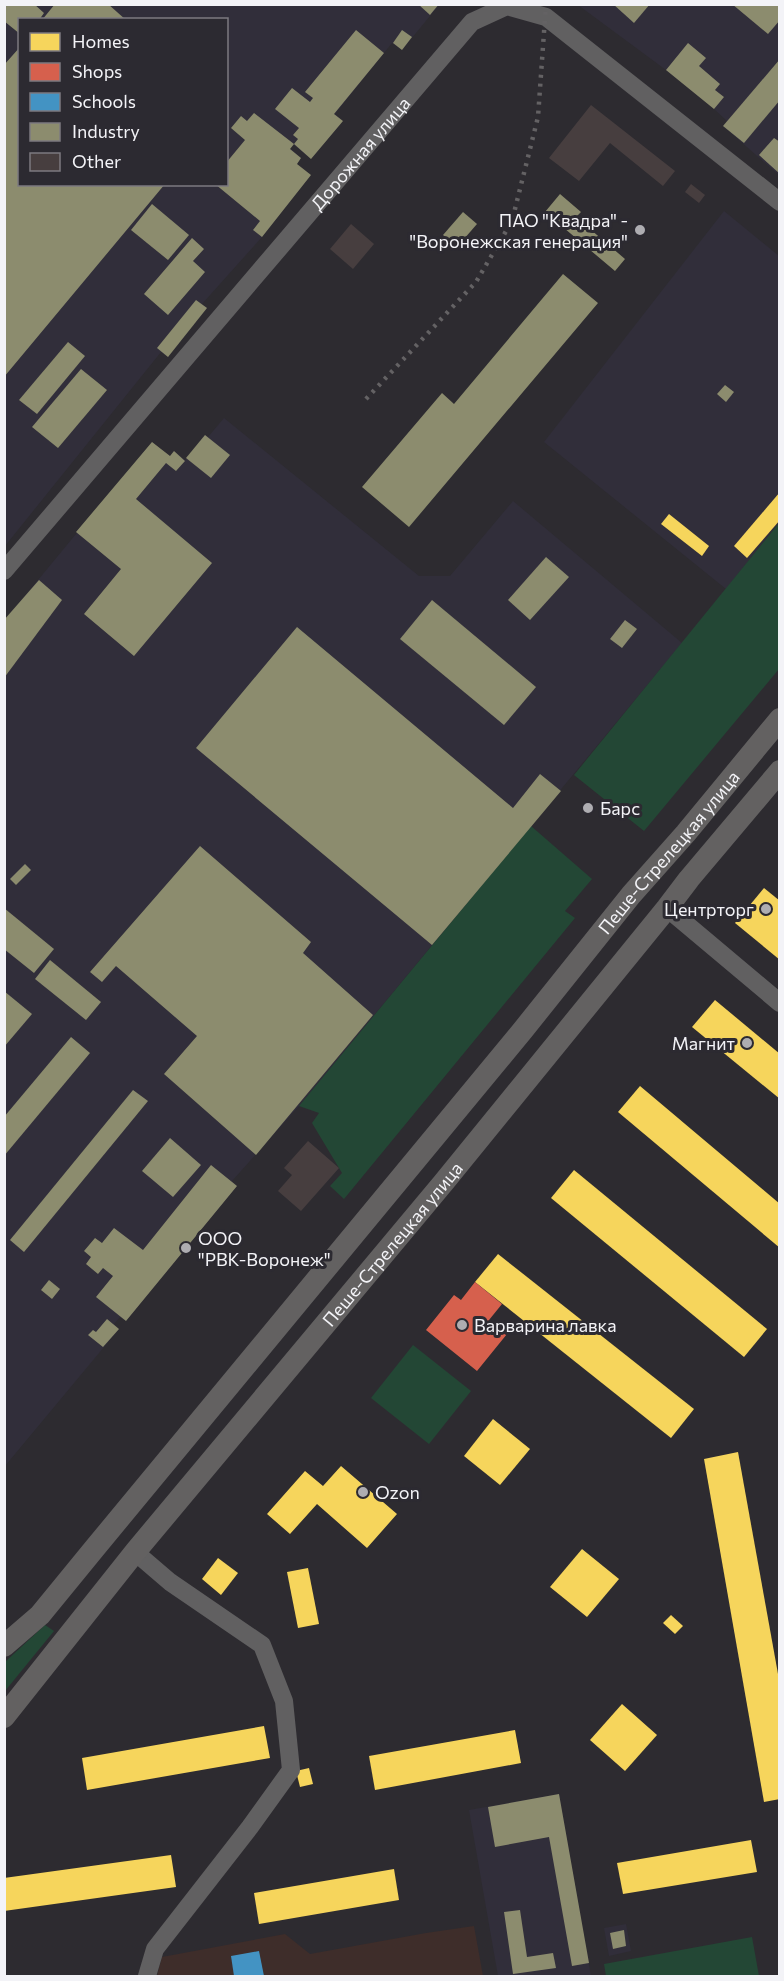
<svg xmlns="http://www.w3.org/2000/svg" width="784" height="1981" font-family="Commissioner,sans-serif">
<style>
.built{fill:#312e3a;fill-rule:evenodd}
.education{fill:#3e2d2a}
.green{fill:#234735}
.homes{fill:#f6d55c}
.shops{fill:#d6604d}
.schools{fill:#4393c3}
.industry{fill:#8c8c6e}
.building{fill:#473e3f}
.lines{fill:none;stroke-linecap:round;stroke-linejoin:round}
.minor{stroke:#616061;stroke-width:18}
.major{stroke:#636161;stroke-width:22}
.rail{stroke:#646264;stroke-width:4.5;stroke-dasharray:3 6;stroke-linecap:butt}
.poi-dot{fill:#aeadb1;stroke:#2c2a31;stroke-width:2}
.labels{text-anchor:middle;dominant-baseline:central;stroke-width:6;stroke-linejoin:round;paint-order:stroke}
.street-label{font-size:18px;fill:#f3f3f7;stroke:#2c2a31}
.poi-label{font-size:18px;fill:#f3f3f7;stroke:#2c2a31;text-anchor:start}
</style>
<rect width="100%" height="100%" fill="#2d2b30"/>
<g class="built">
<path d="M5 5H439L402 50 392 43 335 114 343 121 311 159 294 145 290 148 301 158 297 164 311 175 262 237 202 304 207 308 168 357 161 352 5 546ZM20 20H226V184H20Z"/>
<polygon points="578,5 779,5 779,175 723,126 727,121 714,109 666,70"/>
<polygon points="724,211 779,256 779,523 726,589 544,442"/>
<polygon points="224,418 419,576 450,576 513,501 682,643 299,1106 232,1181 237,1186 126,1321 120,1317 114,1324 119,1329 5,1466 5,620 152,442 170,456 174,451 185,460 205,435 208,437"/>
<polygon points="559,1794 591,1976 498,1976 469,1810"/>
<polygon points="626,1924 631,1951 609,1956 604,1928"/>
</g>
<polygon class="education" points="474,1926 483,1976 157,1976 162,1957 285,1934 310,1954 426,1933"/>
<g class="green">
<polygon points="779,523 779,669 644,831 574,775"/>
<polygon points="531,826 592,879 565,911 575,918 344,1199 330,1186 342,1173 312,1123 319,1113 299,1106"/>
<polygon points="413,1345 471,1391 429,1444 371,1398"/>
<polygon points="45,1625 54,1631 5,1691 5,1662"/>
<polygon points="752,1937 759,1976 606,1976 604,1964"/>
</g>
<g class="homes">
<polygon points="780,492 780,520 747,558 734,546"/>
<polygon points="669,514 709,546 702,556 661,524"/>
<polygon points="764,888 780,901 780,960 735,923"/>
<polygon points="715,1000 780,1054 780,1099 692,1027"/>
<polygon points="640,1086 780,1204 780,1248 618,1112"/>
<polygon points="574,1170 767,1329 744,1357 551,1198"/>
<polygon points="498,1254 694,1409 671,1438 475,1282"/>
<polygon points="493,1419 530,1449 500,1485 464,1456"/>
<polygon points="738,1452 780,1685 780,1799 764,1802 704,1459"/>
<polygon points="341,1466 397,1514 367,1548 317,1504 290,1534 267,1514 305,1471 323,1486"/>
<polygon points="582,1549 619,1579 587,1617 550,1587"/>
<polygon points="218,1558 238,1573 221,1595 202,1579"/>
<polygon points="308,1568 319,1624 298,1628 287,1572"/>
<polygon points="671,1615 683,1626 675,1634 663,1623"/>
<polygon points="622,1704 657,1735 625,1771 590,1740"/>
<polygon points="264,1726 270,1758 87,1790 82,1758"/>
<polygon points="515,1730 521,1763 375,1790 369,1756"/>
<polygon points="309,1768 313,1784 300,1787 296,1771"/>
<polygon points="751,1840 757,1872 623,1894 617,1863"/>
<polygon points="171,1855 176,1887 4,1911 4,1878"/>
<polygon points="394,1869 399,1900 259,1924 254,1893"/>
</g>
<polygon class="shops" points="475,1282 502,1304 489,1320 507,1334 477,1371 426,1330 454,1295 461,1300"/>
<polygon class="schools" points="259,1951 264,1976 234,1976 231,1956"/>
<g class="industry">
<polygon points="4,4 34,4 44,13 39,20 20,20 20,34 4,21"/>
<polygon points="55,4 108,4 126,20 42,20"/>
<polygon points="418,4 439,4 430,15"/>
<polygon points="613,4 650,4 634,23"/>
<polygon points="732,4 780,4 780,20 768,34"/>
<polygon points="356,30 384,53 334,114 343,121 311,159 294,144 298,139 293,135 299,128 275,109 292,88 310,102 313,98 305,92"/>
<polygon points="402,30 412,37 402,50 393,43"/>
<polygon points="688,43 706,58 699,66 720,84 715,90 724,97 714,109 666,70"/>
<polygon points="20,47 20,184 165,184 4,377 4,65"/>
<polygon points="780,59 780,100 744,143 723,126"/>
<polygon points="254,113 294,144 290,149 301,158 297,164 311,175 262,237 253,230 260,221 215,184 226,184 226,163 245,140 231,128 241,116 247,121"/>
<polygon points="774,138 780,142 780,174 759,155"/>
<polygon points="560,194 581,212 576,217 625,259 615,271 545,212"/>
<polygon points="152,204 189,235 168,260 131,230"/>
<polygon points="463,212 477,224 457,247 443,235"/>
<polygon points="192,238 204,249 193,261 205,272 168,315 144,294"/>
<polygon points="563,274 598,303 409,527 362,487 442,393 454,404"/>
<polygon points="196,300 207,308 168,357 157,348"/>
<polygon points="68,342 85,356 37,414 19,400"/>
<polygon points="81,369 107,390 58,448 32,427"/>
<polygon points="725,385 734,392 726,402 717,394"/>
<polygon points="205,435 230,455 211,478 186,458"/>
<polygon points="152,442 170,456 174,451 185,461 176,471 166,463 136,499 212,563 134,656 84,614 121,569 76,532"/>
<polygon points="546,557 569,577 530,620 508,600"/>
<polygon points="39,580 62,600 4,678 4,620"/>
<polygon points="432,600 536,687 504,725 400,639"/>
<polygon points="625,620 637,629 622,648 610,639"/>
<polygon points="297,627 513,808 540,774 561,791 432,945 196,748"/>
<polygon points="200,846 311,942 303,953 373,1015 256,1155 164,1074 197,1036 116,966 102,982 90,972"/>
<polygon points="25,864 31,870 16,885 10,879"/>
<polygon points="4,908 54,949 34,973 4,949"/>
<polygon points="50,960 101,1002 86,1020 35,979"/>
<polygon points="4,991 32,1014 4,1047"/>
<polygon points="71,1037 90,1053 4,1156 4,1117"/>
<polygon points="133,1090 148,1101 24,1252 10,1240"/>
<polygon points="170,1138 201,1165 173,1197 142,1171"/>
<polygon points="211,1165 237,1186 126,1321 96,1297 113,1276 103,1268 98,1274 86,1264 91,1257 84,1251 95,1238 102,1243 114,1228 143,1250"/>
<polygon points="49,1280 60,1289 52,1299 41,1290"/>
<polygon points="107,1319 119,1329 103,1347 88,1335 93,1330 96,1332"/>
<polygon points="559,1794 589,1963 572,1966 549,1837 495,1847 488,1807"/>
<polygon points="520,1910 527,1957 553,1953 556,1968 513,1974 504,1912"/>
<polygon points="624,1930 626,1946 613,1949 610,1933"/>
</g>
<g class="building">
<polygon points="591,105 675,171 663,186 610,143 579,181 549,158"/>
<polygon points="691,184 705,195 699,203 685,192"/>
<polygon points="351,224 374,244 353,269 330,249"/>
<polygon points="308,1141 339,1168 301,1211 278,1191 292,1175 284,1168"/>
</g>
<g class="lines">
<g class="minor">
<path id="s1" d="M4 571 472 22 507 6 546 17 780 202"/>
<polyline points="667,908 780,1003"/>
<polyline points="135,1552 170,1582 262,1645 284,1701 291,1770 250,1827 155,1949 147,1976"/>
</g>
<g class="major">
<path id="s2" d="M4 1646 40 1615 94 1549 523 1030 631 895 686 833 780 719"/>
<path id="s3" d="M4 1717 135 1552 444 1182 667 908 689 879 780 771"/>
</g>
<polyline class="rail" points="366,399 476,282 512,221 538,117 546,4"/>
</g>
<g class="poi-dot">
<circle cx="640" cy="230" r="6"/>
<circle cx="588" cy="808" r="6"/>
<circle cx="766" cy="909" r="6"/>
<circle cx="747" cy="1043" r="6"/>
<circle cx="186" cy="1248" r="6"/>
<circle cx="462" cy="1325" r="6"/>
<circle cx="363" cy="1492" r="6"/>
</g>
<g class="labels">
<g class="street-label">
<text stroke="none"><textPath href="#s1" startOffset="549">Дорожная улица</textPath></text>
<text stroke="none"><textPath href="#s2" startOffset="1036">Пеше-Стрелецкая улица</textPath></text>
<text stroke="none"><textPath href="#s3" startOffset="612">Пеше-Стрелецкая улица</textPath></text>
</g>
<g class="poi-label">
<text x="628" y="220" text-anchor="end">ПАО "Квадра" -<tspan x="628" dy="21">"Воронежская генерация"</tspan></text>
<text x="600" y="808">Барс</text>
<text x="754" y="909" text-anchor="end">Центрторг</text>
<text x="735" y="1043" text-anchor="end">Магнит</text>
<text x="198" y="1238">ООО<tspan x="198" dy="21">"РВК-Воронеж"</tspan></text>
<text x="474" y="1325">Варварина лавка</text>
<text x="375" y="1492">Ozon</text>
</g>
</g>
<rect width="784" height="1981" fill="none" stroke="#f3f3f7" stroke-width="12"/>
<rect x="18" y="18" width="210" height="168" fill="#2c2a31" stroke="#7c7a80" stroke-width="1.5"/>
<rect x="30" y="33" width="30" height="18" fill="#f6d55c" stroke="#7c7a80" stroke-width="1.5"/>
<text x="72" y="48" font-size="18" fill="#f3f3f7">Homes</text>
<rect x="30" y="63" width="30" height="18" fill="#d6604d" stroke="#7c7a80" stroke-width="1.5"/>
<text x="72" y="78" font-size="18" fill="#f3f3f7">Shops</text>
<rect x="30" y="93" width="30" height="18" fill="#4393c3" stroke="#7c7a80" stroke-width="1.5"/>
<text x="72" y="108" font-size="18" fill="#f3f3f7">Schools</text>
<rect x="30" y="123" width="30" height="18" fill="#8c8c6e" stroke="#7c7a80" stroke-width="1.5"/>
<text x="72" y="138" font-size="18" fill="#f3f3f7">Industry</text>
<rect x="30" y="153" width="30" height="18" fill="#473e3f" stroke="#7c7a80" stroke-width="1.5"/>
<text x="72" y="168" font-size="18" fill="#f3f3f7">Other</text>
</svg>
